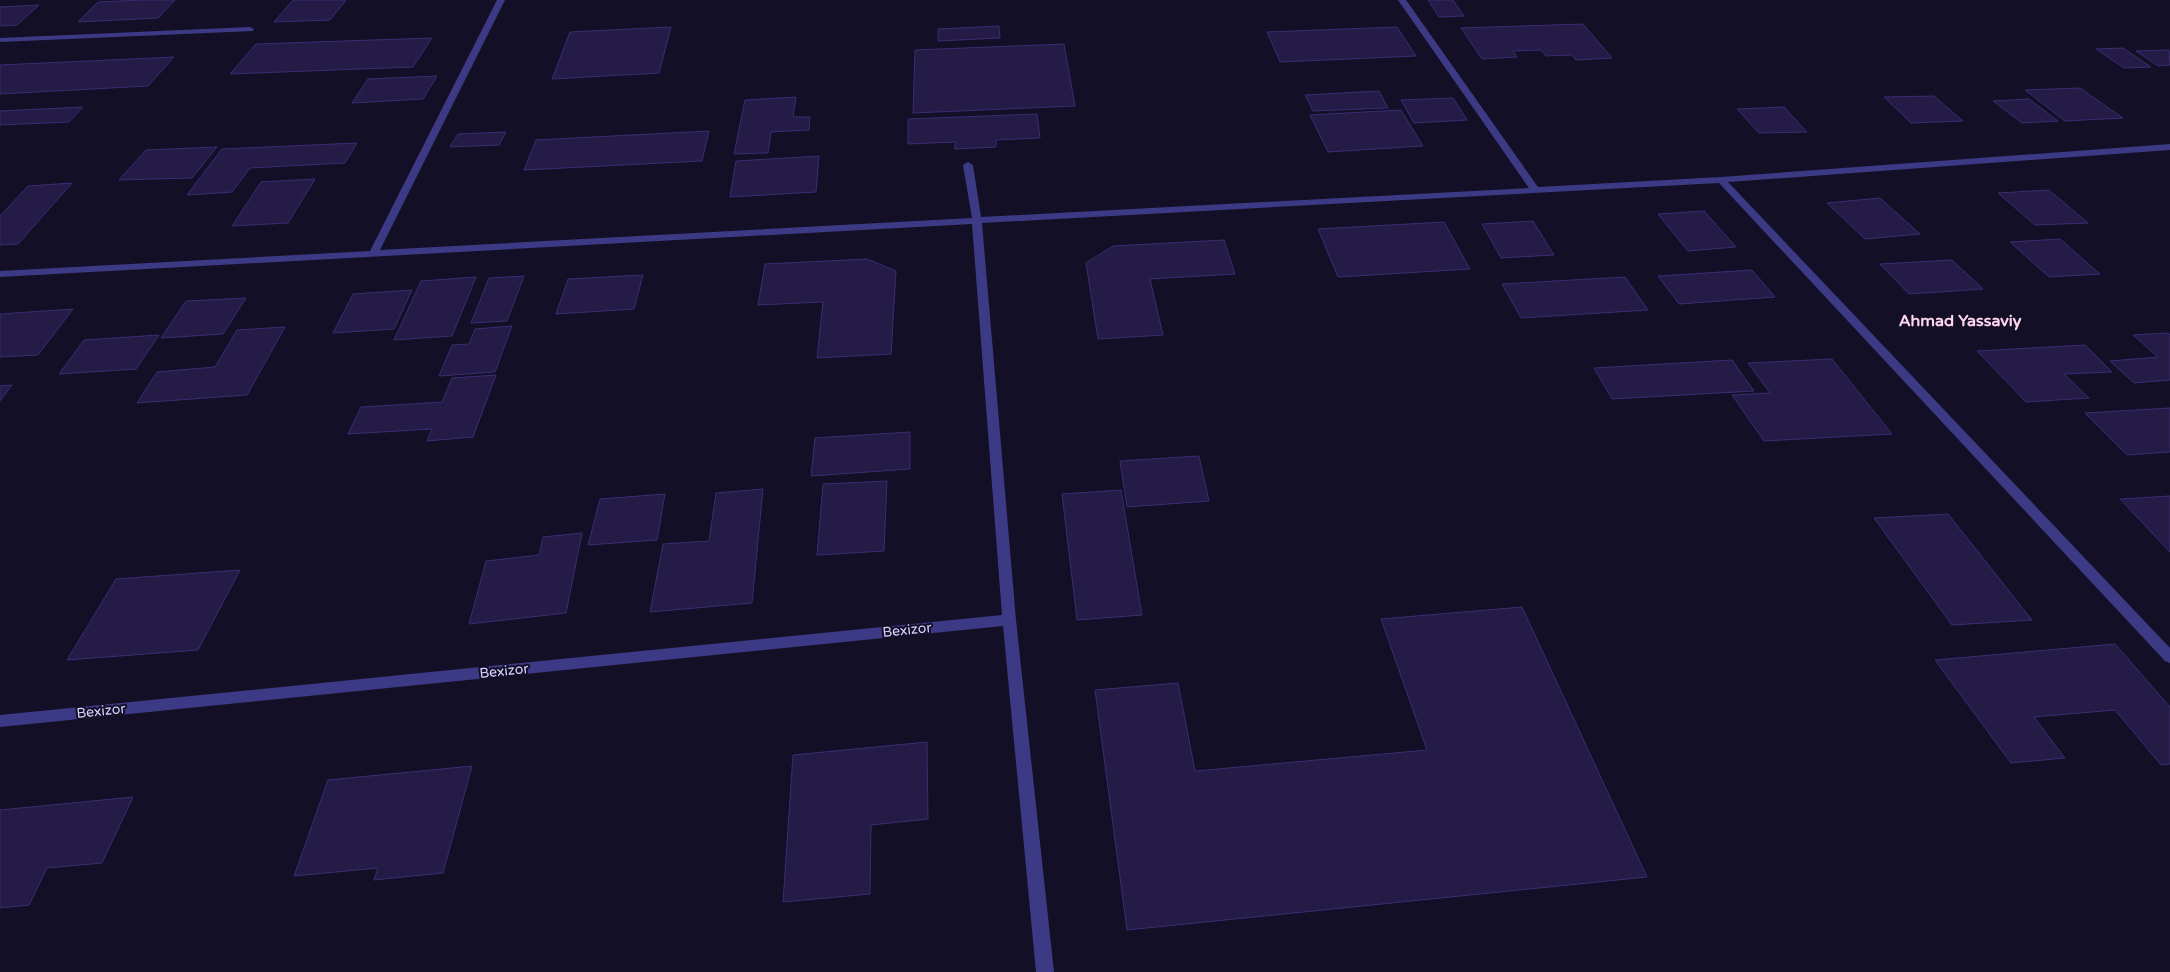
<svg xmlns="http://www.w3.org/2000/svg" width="2170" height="972" font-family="'Varela Round',sans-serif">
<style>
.building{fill:#241b47;stroke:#3b2d73}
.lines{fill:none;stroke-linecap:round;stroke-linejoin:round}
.lane{fill:#3d3a85;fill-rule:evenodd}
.street{fill:#3d3a85;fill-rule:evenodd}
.labels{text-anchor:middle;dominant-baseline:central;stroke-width:4;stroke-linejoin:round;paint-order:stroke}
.street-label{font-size:14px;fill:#d9d4ff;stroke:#130f26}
.quarter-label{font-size:16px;font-weight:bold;fill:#ffd6f0;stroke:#130f26}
</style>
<rect width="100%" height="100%" fill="#130f26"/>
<g class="building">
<polygon points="142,0 175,0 158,18 78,22 98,2"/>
<polygon points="293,0 346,0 330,20 274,22"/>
<polygon points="1428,0 1453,0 1464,16 1439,17"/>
<polygon points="39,5 17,25 0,26 0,7"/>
<polygon points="1583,24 1612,58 1576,60 1572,55 1546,56 1541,50 1513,51 1517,57 1482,59 1461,28"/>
<polygon points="999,26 1000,38 938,41 938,29"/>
<polygon points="671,27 659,73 552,79 570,32"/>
<polygon points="1397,27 1416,56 1280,62 1267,32"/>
<polygon points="432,38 413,67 230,74 256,44"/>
<polygon points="1064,44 1075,106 913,113 915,50"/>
<polygon points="2123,48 2151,67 2124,68 2096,49"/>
<polygon points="2169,50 2170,65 2158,66 2136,51"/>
<polygon points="174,57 148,86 0,94 0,65"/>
<polygon points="437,76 423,99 352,103 368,79"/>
<polygon points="2080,88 2123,118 2065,121 2025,90"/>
<polygon points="1379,91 1388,108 1313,111 1305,95"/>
<polygon points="1934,96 1963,121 1911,123 1884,97"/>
<polygon points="796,97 793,117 810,117 809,130 771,132 768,153 734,154 745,100"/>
<polygon points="1453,98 1467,120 1414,123 1401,100"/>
<polygon points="2029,99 2058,121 2022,123 1993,101"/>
<polygon points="83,107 69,122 0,125 0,111"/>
<polygon points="1784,107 1807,132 1759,133 1737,109"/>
<polygon points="1401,110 1423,146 1328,152 1310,115"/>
<polygon points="1037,114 1040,138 996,140 996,147 955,149 955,142 908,144 908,119"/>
<polygon points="709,131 702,161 524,170 536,140"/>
<polygon points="506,132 499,145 450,147 458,134"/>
<polygon points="357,143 345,163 250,168 232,192 187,195 222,149"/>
<polygon points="217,147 192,178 119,180 146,150"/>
<polygon points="819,156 816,192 730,197 736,161"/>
<polygon points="315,179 288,223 232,226 261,182"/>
<polygon points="72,183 18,244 0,245 0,216 28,186"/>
<polygon points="2049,190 2088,223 2035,225 1998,193"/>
<polygon points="1880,198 1920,234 1865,239 1827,203"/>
<polygon points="1704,211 1736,247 1688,251 1658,214"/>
<polygon points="1533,221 1554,255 1501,258 1482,224"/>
<polygon points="1444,222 1470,269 1338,277 1318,229"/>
<polygon points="2060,239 2100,274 2049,277 2010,242"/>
<polygon points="1224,240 1235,274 1150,279 1163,335 1098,339 1086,263 1113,246"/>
<polygon points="867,259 896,271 891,354 817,358 823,302 758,305 765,264"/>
<polygon points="1952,260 1983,289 1909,294 1880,264"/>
<polygon points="1752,270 1775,297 1679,304 1658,276"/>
<polygon points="643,275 634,309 556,314 568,279"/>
<polygon points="524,276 507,321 471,323 489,278"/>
<polygon points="476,277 452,336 394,340 421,281"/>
<polygon points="1625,277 1648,310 1521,318 1502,284"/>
<polygon points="412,290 394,329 333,333 353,294"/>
<polygon points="246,298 223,334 161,338 186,301"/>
<polygon points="73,309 38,355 0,357 0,314"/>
<polygon points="512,326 495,372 439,376 452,345 469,344 475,329"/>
<polygon points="285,327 247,395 137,403 157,372 215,367 237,330"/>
<polygon points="2168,333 2170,335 2170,380 2134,383 2110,361 2158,357 2133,335"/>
<polygon points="159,335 136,369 59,374 84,340"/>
<polygon points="2085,345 2112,372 2064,374 2089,398 2026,402 1977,351"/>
<polygon points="1832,359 1892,434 1764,441 1732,395 1770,393 1748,363"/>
<polygon points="1732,360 1754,391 1612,399 1594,368"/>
<polygon points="496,375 473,437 427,441 432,429 348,434 361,407 442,402 452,378"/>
<polygon points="12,385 0,401 0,386"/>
<polygon points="2170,408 2170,452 2127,455 2085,413"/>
<polygon points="910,432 910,469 811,476 815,438"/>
<polygon points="1199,456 1209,501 1127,507 1120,461"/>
<polygon points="887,481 884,551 817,555 823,484"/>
<polygon points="763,489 752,603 650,612 663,544 709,541 716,493"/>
<polygon points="1121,490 1142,615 1077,620 1062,494"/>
<polygon points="665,494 657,540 588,545 600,499"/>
<polygon points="2170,496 2170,552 2120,499"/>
<polygon points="1948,514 2032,620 1952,625 1874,518"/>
<polygon points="582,533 566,613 469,624 486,561 539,555 543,537"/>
<polygon points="240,570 198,650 67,660 116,579"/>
<polygon points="1522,607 1647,877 1127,930 1095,690 1178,683 1195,771 1427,750 1381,619"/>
<polygon points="2115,644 2170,707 2170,764 2161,765 2115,710 2034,717 2065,758 2011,763 1935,660"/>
<polygon points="927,742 928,819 871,825 870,894 783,902 793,755"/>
<polygon points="472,766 443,873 374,880 378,868 294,876 328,780"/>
<polygon points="133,797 102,863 47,868 29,905 0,908 0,810"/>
</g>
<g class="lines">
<polygon class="lane" points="250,27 254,29 253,31 0,42 0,38"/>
<polygon class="street" points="497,0 505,0 380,250 972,218 963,165 968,162 973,165 981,217 1529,188 1398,0 1406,0 1538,187 1721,177 2170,144 2170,150 1728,182 2170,648 2170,663 2165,661 1719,183 982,223 1016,620 1054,972 1036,972 1003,626 0,727 0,715 1002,615 972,224 0,277 0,271 370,251"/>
</g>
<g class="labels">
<g class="street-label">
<text transform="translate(907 630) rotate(-6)">Bexizor</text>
<text transform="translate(504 671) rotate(-6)">Bexizor</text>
<text transform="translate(101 711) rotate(-6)">Bexizor</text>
</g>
<g class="quarter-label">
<text x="1960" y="321">Ahmad Yassaviy</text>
</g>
</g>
</svg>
